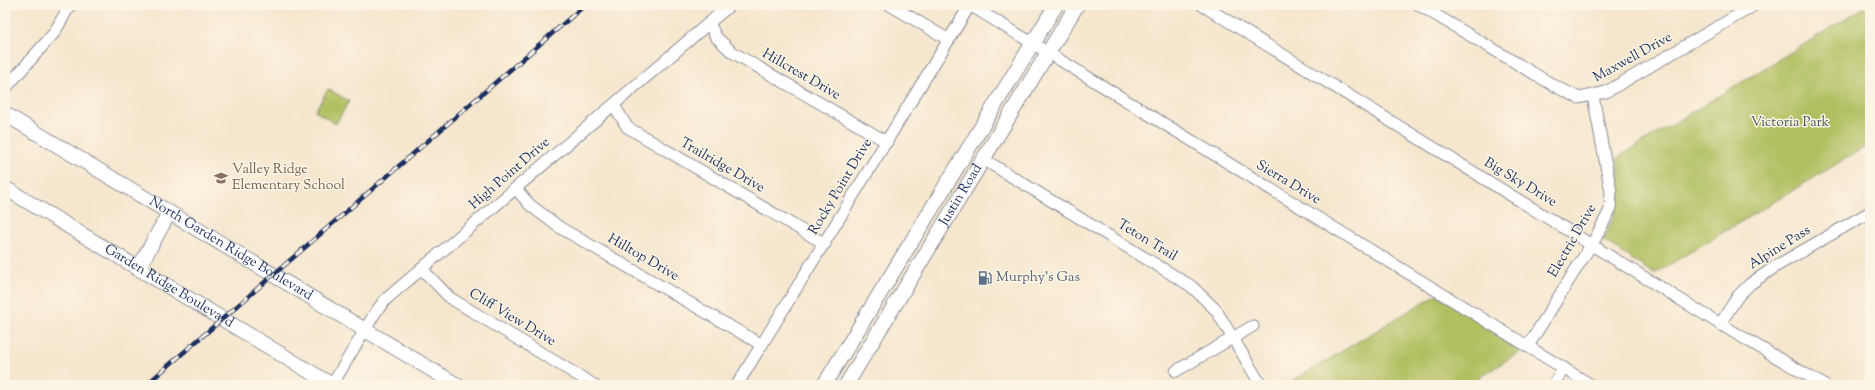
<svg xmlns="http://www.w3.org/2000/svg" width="1875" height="390" font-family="'Sorts Mill Goudy',serif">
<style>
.green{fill:#b1bf61;stroke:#667760}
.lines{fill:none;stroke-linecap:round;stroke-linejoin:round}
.minor-casing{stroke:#888a96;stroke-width:13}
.major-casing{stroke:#888a96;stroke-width:16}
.minor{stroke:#fff;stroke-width:11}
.major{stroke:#fff;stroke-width:14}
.rail-casing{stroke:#1b2f5e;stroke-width:4.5}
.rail{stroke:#fcf5e5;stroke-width:3;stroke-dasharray:9;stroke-linecap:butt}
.labels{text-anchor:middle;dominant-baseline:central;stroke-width:3;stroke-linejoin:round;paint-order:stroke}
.street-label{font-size:14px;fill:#1b2f5e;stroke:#fcf5e5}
.park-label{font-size:14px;fill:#485a5f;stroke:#fcf5e5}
.education-label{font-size:14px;fill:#785e54;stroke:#fcf5e5;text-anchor:start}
.service-label{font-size:14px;fill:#4e5e75;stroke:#fcf5e5;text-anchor:start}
</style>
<rect width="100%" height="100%" fill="#fcf5e5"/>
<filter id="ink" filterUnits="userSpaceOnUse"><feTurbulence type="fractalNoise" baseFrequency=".025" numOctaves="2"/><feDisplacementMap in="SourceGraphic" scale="8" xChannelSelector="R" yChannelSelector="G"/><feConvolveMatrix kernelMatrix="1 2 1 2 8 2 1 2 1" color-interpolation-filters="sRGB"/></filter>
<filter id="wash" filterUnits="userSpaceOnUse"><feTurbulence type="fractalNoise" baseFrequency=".012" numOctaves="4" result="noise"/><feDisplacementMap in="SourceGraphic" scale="16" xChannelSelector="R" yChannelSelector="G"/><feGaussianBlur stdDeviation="0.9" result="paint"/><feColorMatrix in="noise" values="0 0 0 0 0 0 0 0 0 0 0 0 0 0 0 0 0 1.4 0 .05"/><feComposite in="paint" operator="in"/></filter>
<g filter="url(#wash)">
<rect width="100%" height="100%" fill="#f6e6cd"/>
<g class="green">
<path d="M1865 7 1870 14V144L1654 274 1603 240C1618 208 1623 194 1617 158Z"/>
<polygon points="328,89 349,101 336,124 315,111"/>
<polygon points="1437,294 1525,349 1467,385 1286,385"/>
</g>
</g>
<g filter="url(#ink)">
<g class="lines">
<defs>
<g id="minor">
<polyline points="890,5 949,40"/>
<polyline points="970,5 1591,385"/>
<polyline points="1202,5 1720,324 1824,385"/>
<polyline points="1419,5 1553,85 1579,98 1606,92 1755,5"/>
<polyline points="709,23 716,37 732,52 887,142"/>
<polyline points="5,89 54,33 70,5"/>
<polyline points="614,105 627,127 825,244"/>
<polyline points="983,159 1191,286 1216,310 1261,385"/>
<polyline points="516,189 530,205 559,227 762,345"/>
<polyline points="422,269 450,298 594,385"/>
<polyline points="1720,324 1738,296 1750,284 1778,265 1870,212"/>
<polyline points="1528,346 1596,237 1610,210 1611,192 1593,96"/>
<polyline points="1176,371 1253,326"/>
<polyline points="332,385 375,313 385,300 730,5"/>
<polyline points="737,385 970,5"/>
<polyline points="1553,385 1564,368"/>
<polyline points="1869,385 1870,384"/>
</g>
<g id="major">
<path id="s1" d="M5 114 457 385"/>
<path id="s2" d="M5 188 332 385"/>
<polyline points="138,269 169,213"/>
<polyline points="824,385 1056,5"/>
<path id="s3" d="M846 385 1077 5"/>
</g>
</defs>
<use href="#minor" class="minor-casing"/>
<use href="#major" class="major-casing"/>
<use href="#minor" class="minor"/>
<use href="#major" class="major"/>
<defs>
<polyline id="rail" points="146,385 585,5"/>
</defs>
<use href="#rail" class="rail-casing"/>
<use href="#rail" class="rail"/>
</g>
</g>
<defs>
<symbol id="school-bare" viewBox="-9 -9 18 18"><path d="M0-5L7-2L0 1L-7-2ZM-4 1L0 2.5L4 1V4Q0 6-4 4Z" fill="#8d6e63" stroke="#fcf5e5" stroke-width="2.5" paint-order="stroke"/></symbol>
<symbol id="fuel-bare" viewBox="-9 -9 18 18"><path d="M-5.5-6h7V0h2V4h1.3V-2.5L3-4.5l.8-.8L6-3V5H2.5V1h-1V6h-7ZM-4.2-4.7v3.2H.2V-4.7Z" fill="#5c6f8a" stroke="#fcf5e5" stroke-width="2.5" paint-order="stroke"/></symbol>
</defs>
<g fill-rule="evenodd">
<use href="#school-bare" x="211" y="168" width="20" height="20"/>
<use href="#fuel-bare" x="975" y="268" width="20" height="20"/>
</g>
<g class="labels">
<g class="street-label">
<text transform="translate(1633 58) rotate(-29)">Maxwell Drive</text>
<text transform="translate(801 75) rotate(30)">Hillcrest Drive</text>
<text transform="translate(722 166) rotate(30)">Trailridge Drive</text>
<text transform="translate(510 174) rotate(-41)">High Point Drive</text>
<text transform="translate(1288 183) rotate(31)">Sierra Drive</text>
<text transform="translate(1520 183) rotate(31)">Big Sky Drive</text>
<text transform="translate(841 187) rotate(-59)">Rocky Point Drive</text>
<text stroke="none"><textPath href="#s3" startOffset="222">Justin Road</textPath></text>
<text transform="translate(1147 241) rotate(31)">Teton Trail</text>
<text transform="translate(1573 241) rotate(-60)">Electric Drive</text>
<text transform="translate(1780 248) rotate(-32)">Alpine Pass</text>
<text stroke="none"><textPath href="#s1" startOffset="263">North Garden Ridge Boulevard</textPath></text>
<text transform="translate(643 258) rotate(30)">Hilltop Drive</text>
<text stroke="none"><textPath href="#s2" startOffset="191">Garden Ridge Boulevard</textPath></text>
<text transform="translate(512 318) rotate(31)">Cliff View Drive</text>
</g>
<g class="park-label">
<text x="1790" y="123">Victoria Park</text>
</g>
<g class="education-label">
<text x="232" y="170">Valley Ridge<tspan x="232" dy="16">Elementary School</tspan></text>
</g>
<g class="service-label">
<text x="996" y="278">Murphy's Gas</text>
</g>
</g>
<rect width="1875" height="390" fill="none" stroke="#fcf5e5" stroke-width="20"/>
</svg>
